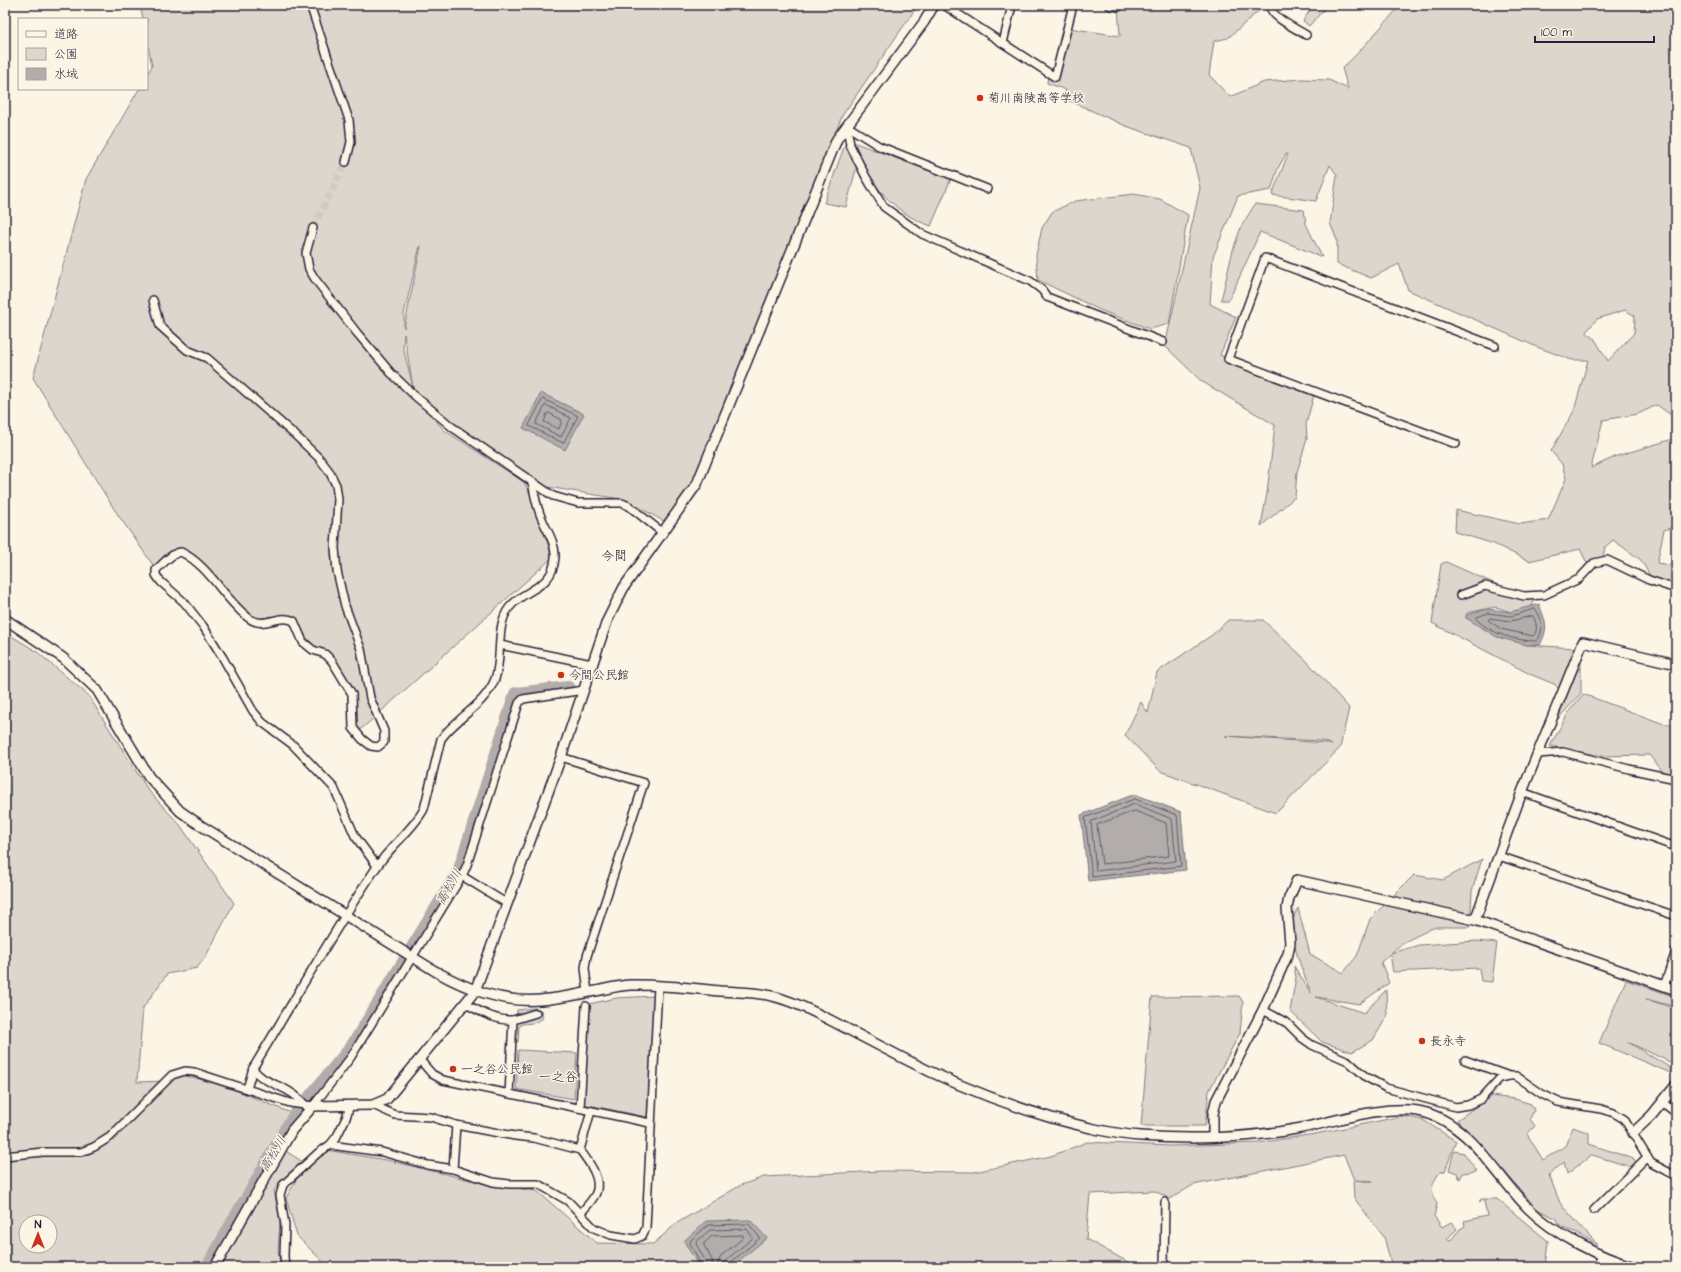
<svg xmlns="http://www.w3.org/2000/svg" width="1681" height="1272" font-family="'Architects Daughter','Klee One',sans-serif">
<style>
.green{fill:#dcd6cc;stroke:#7f7c84;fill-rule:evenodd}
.water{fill:#b2adab;stroke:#78757e}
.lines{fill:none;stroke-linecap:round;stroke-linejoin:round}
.shore{stroke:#5c5a68;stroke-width:1}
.river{stroke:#b2adab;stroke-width:14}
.minor-tunnel{stroke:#d0cbc3;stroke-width:7;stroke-dasharray:7 3.5;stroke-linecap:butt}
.minor-casing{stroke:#22223b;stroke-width:10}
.tertiary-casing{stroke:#22223b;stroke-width:12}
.minor{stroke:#fcf5e5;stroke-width:7}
.tertiary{stroke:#fcf5e5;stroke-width:9}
.poi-dot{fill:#c8321e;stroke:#fcf5e5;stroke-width:1.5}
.labels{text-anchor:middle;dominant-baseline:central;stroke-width:3;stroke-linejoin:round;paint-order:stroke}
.poi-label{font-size:12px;fill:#22223b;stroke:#fcf5e5;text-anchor:start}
.neighbourhood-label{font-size:13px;fill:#22223b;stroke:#fcf5e5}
.water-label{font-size:13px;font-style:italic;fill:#545362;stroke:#fcf5e5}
</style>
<rect width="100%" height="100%" fill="#fcf5e5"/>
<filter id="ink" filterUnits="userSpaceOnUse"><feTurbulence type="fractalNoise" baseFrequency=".025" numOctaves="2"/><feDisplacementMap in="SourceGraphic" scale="8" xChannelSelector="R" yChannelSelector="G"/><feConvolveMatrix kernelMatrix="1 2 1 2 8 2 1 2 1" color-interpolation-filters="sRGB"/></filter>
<g filter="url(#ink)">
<g class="green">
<path d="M140 5H918L842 116 693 487 663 521 627 500 547 487 416 398 444 430 524 482 538 509 552 558 357 733 352 694 294 621 261 623 244 611 181 552 153 565 114 509 33 378 86 179 139 89H147V75L152 66 147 40V19H143ZM420 246H421L404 328V314ZM404 334 413 387 403 347Z"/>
<path d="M1120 5H1261L1262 8 1228 38 1214 41 1209 75 1230 97 1264 82 1301 79 1329 80 1348 89 1342 68 1354 57 1401 5H1676V414L1671 415 1657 405 1638 414 1603 420 1591 468 1617 456 1676 438V526L1664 530 1657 563 1676 566V585L1650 576 1641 560 1613 540 1605 547 1603 558 1587 563 1580 549 1529 561 1494 544 1455 532 1456 510 1520 524 1548 520 1566 479 1562 464 1551 451 1574 411 1588 360H1572L1537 347 1408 290 1399 264 1371 278 1337 264V240L1330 223 1337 175 1330 165 1316 201 1272 195 1288 154H1286L1278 168 1271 190 1238 196 1213 257 1210 304 1236 317 1220 355 1314 395 1306 424 1307 439 1297 472 1295 497 1261 526 1267 493 1275 425 1201 381 1165 346 1200 188 1191 148 1126 126 1061 97 1066 90 1047 83 1048 74 1055 76 1069 28 1120 36 1118 7ZM1625 310 1635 316 1634 333 1608 361 1594 338 1586 332 1597 319Z"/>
<polygon points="1313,5 1328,5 1309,26 1303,21"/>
<path d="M853 142 951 179 931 226C894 213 881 192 858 162L846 207 824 203 845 144 850 145Z"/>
<polygon points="1134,194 1160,199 1188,215 1169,324 1150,329 1102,311 1038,280 1036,255 1042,228 1052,212 1075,201"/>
<polygon points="1255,204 1304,210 1306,224 1322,257 1260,232 1229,300 1221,300 1233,250 1241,227"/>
<polygon points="1446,562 1518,594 1536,596 1530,609 1524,616 1495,607 1467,613 1466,618 1527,645 1575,648 1559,689 1554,684 1532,675 1432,623 1441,564"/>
<path d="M1228 620H1263L1305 659 1349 708 1340 748 1276 813 1160 771 1125 735 1141 702 1148 713 1157 672 1212 635ZM1225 736 1322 741 1332 745 1325 743Z"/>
<path d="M5 632 36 651 88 695 148 790 180 825 234 903 206 956 197 968 167 974 143 1008 137 1082 166 1081 182 1075 196 1078 231 1088 291 1113 255 1172 236 1231 284 1150 303 1162 274 1190 280 1221 278 1252 281 1267H5ZM26 1222H50V1246H26Z"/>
<polygon points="1581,661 1581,693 1557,720"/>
<polygon points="1583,694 1664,724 1676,724 1676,777 1665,774 1649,755 1602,756 1550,746 1570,710"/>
<path d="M1482 859 1472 891 1470 927H1435L1404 942 1391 953 1419 945 1476 941 1497 943 1492 982 1481 981 1479 968 1393 972 1390 954 1381 962 1389 983 1359 1004 1316 997 1364 1013 1386 990 1387 1016 1373 1040 1352 1052 1322 1042 1290 1011 1296 977 1294 966 1311 993C1303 971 1283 929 1298 908L1310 954 1343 973 1357 956 1370 919 1414 875 1443 880Z"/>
<polygon points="1626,980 1676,997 1676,1007 1646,999 1676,1009 1676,1055 1672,1063 1628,1042 1669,1067 1673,1074 1599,1043"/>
<polygon points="654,996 647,1117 583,1104 589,1004 616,998"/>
<polygon points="1239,996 1243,1002 1240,1033 1209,1091 1205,1126 1141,1126 1152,997"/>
<polygon points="534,1008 541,1010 543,1016 542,1019 533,1023 522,1024 519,1027 518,1042 514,1042 517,1010"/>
<polygon points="518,1050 577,1053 574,1099 516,1089"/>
<polygon points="1491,1096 1515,1099 1531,1104 1534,1110 1530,1119 1535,1126 1527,1134 1543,1160 1565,1146 1573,1127 1589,1133 1589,1144 1634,1159 1636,1163 1631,1167 1592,1155 1567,1174 1564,1162 1549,1175 1560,1203 1597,1245 1559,1224 1557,1219 1537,1209 1477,1140 1457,1120"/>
<path d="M1403 1116 1423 1120 1456 1141 1445 1171 1440 1172C1432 1183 1429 1191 1437 1204L1434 1216 1442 1227 1451 1222 1457 1229 1447 1239 1450 1241 1460 1229 1465 1226 1464 1221 1487 1216 1484 1201 1479 1202 1481 1199H1497L1548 1241 1545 1267H1392L1384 1237 1354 1198 1353 1181H1373L1354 1180 1344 1155 1193 1185 1170 1199 1155 1191 1090 1194 1086 1239 1137 1267H671L668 1264 670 1267H328L297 1236 286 1198 296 1180 326 1150 386 1160 491 1185 537 1191 597 1243 653 1244 677 1223 741 1185 764 1177 883 1171 974 1172 1051 1156 1087 1142 1170 1146 1258 1143 1315 1134Z"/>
<polygon points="1454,1151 1464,1153 1477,1171 1463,1173 1460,1179 1457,1173 1449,1170"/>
</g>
<g class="water">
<polygon points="541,393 584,414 565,450 523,428"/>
<path d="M1539 604C1546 623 1549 627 1540 645H1527L1497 637 1466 618V615L1488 609 1510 612Z"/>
<polygon points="1135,794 1181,812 1186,870 1088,881 1081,815"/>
<polygon points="750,1220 767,1238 731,1267 699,1267 684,1241 706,1221"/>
</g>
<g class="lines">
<g class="shore">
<polygon points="543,399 578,416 563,443 529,426"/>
<polygon points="546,405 571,418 561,437 536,424"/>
<polygon points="549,413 562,420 559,429 544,422 547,414"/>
<path d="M1535 609C1543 618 1544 632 1537 641 1516 641 1491 634 1476 619L1477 617 1488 613 1511 616Z"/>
<path d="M1533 616C1536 622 1539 630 1533 636L1501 629 1488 620 1490 618 1510 621Z"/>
<polygon points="1135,799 1177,815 1181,866 1092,877 1085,818"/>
<polygon points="1135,804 1172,819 1176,861 1096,871 1091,822"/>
<polygon points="1135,811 1166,823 1169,856 1102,864 1097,825"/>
<polyline points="702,1267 690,1243 691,1240 708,1225 749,1224 760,1238 731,1262 729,1267"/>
<polyline points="707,1267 706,1262 696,1244 697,1241 710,1230 747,1229 753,1238 727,1259 724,1267"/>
<polyline points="713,1267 712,1260 704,1245 704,1243 712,1236 743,1235 743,1238 722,1255 719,1260 718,1267"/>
</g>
<g class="river">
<polyline points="307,1101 352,1047 459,872 516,694 568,688"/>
<polyline points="248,1197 287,1128 298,1111"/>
<polyline points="208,1267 244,1203"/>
</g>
<polyline class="minor-tunnel" points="313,228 346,162"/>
<defs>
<g id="minor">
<polyline points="310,5 349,120 351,142 346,162"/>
<polyline points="944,5 1055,77 1073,5"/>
<polyline points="1109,5 1118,7 1121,5"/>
<path d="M1269 5C1273 19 1294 27 1306 35"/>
<polyline points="1003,43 1012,5"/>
<polyline points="847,126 850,145 866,177 884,207 922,234 1030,281 1042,290 1047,297 1163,342"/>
<polyline points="847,126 879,146 987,189"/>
<polyline points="313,228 306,253 309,269 315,279 357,333 391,373 415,396 452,427 553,496 578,503 622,503 629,506 663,533"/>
<path d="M153 300 160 326 187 350 207 358 295 435 319 458 329 471 336 485 338 499 335 548 337 571 345 606 361 649 370 698 384 731V742L378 747 371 746 362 739 353 728 352 694 332 661 325 654 313 650 303 642 294 621C280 613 264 629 250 619 224 600 210 566 181 552 171 553 163 564 156 570V575L161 582 184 602 203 626 223 658 253 711 262 722 293 745 334 788 355 836 377 866"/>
<polyline points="1456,444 1228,359 1265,258 1495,346"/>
<polyline points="1461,595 1485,586 1524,596 1544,595 1579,579 1594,563 1607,560 1649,580 1676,589"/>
<polyline points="500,645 592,664"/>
<polyline points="1538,754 1563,752 1629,769 1676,779"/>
<polyline points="561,757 644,783 587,956 585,968 588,993"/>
<polyline points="1522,792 1676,847"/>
<polyline points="1499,856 1676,916"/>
<polyline points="462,876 506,903"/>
<polyline points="1664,986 1676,951"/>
<path d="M466 1004C481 1012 496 1021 513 1020L509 1094"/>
<polyline points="1263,1010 1287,1023 1302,1038 1312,1045 1348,1061 1366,1077 1386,1088 1456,1107 1468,1105 1481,1099 1500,1078 1509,1076 1516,1076 1542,1094 1558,1102 1601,1109 1614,1113 1624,1119 1651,1163 1676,1176"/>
<polyline points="513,1020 536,1013"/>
<polyline points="420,1060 432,1074 443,1080 650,1123"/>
<polyline points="1465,1060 1509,1076"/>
<path d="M253 1068C260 1081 278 1084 290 1092 297 1096 301 1100 306 1106"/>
<path d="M247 1089 253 1068C294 1001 332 933 376 868 390 846 412 831 424 809L441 739C457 717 485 705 495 679 503 658 495 626 509 608 525 587 553 590 555 557 556 542 545 528 540 514 536 504 534 492 532 482"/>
<polyline points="1662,1102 1676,1113"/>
<polyline points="373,1105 395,1115 431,1117 456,1125 515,1136 534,1138 580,1150"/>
<polyline points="580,1108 586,1006"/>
<polyline points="456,1125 453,1169 493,1182 509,1184 538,1184 568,1201 594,1228 611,1235 635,1239 642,1236 646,1228 658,986"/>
<polyline points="330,1145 382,1152 428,1165 453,1169"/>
<polyline points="5,1156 43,1152 81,1152 94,1147 110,1137 172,1075 185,1071 194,1072 290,1103 313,1106 351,1057 462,876 467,865 519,703 523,699 584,690"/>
<polyline points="1594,1210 1647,1157"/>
<path d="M580 1214C585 1208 593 1200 596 1193 602 1178 588 1161 580 1150L591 1111"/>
<polyline points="285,1267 284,1256 285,1225 280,1195 283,1185 318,1153 330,1145 337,1136 346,1118 350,1105"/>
<polyline points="1164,1267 1165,1202"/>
<polyline points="1597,1267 1601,1256"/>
</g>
<g id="tertiary">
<path d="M5 619 63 658 97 690 149 777 180 811 200 825 435 971C467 989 502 1003 540 1000 555 999 570 996 585 993 600 991 614 986 630 985 660 984 690 988 720 991 737 992 756 992 772 996 793 1001 813 1011 832 1021 855 1033 878 1045 901 1057 950 1083 999 1102 1052 1118 1081 1126 1111 1134 1141 1136 1189 1140 1249 1138 1296 1129 1335 1122 1379 1105 1418 1111 1469 1120 1495 1175 1528 1208 1554 1234 1600 1258 1635 1267"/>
<polyline points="1475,920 1522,792 1583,642 1676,664"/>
<polyline points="1633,1133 1652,1115 1676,1085"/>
<polyline points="1213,1137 1213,1114 1216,1101 1263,1010 1288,954 1290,943 1287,908 1289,898 1297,880 1475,920 1676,990"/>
<polyline points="215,1267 292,1130 313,1106 373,1105 387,1099 475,991 561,757 607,621 624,587 697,484 837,139 924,22 934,5"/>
</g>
</defs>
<use href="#minor" class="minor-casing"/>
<use href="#tertiary" class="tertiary-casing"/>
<use href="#minor" class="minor"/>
<use href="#tertiary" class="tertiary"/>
</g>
</g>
<g class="poi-dot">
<circle cx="980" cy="98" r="4"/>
<circle cx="561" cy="675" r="4"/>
<circle cx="1422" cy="1041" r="4"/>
<circle cx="453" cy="1069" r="4"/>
</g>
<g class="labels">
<g class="poi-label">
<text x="988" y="98">菊川南陵高等学校</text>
<text x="569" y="675">今間公民館</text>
<text x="1430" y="1041">長永寺</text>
<text x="461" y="1069">一之谷公民館</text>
</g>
<g class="neighbourhood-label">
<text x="614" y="556">今間</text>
<text x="558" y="1077">一之谷</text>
</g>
<g class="water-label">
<text transform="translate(449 887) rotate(-61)">高松川</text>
<text transform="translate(273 1154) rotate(-59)">高松川</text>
</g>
</g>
<rect width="1681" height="1272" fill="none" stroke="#fcf5e5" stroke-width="20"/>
<rect x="10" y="10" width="1661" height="1252" fill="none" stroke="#22223b" stroke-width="1.5" filter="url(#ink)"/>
<rect x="18" y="18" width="130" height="72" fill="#fcf5e5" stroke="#a5a1a1"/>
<rect x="26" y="31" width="20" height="6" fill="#fcf5e5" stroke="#a5a1a1"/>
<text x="54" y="38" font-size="12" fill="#22223b">道路</text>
<rect x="26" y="48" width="20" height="12" fill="#dcd6cc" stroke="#a5a1a1"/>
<text x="54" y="58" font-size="12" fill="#22223b">公園</text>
<rect x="26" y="68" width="20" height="12" fill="#b2adab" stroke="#a5a1a1"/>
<text x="54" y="78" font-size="12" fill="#22223b">水域</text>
<g transform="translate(38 1234)"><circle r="19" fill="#fcf5e5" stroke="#a5a1a1"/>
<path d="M0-3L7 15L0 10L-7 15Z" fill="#c8321e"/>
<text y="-6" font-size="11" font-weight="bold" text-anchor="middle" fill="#22223b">N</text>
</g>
<path d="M1535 36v6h119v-6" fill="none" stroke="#22223b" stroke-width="2"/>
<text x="1541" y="36" font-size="12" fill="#22223b" stroke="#fcf5e5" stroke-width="3" paint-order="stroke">100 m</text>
</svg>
